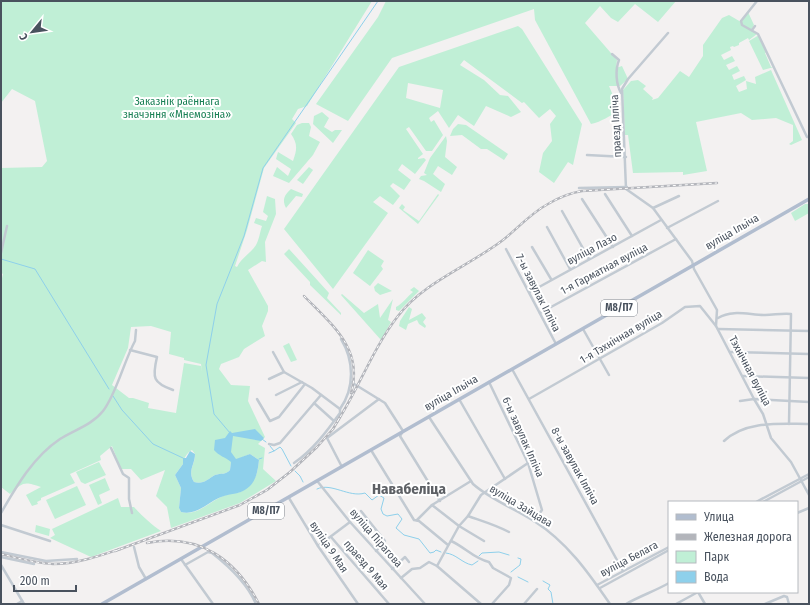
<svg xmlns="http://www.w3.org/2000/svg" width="810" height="605" font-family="'Fira Sans Condensed',sans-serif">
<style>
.green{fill:#c0efd6;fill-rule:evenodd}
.water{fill:#8ed0eb}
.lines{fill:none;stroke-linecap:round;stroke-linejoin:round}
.stream{stroke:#8ed0eb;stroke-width:1}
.minor{stroke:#c2cad2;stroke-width:2.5}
.major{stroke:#b1bdcf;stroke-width:3.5}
.rail-casing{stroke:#b3b5bb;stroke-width:2.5}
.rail{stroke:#fff;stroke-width:1;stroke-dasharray:3;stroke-linecap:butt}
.labels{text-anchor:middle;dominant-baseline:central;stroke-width:4;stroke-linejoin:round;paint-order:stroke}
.shield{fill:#fff;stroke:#80868e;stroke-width:1}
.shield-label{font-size:10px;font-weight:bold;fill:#49525e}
.park-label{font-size:11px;fill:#198055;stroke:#fff}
.street-label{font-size:11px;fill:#49525e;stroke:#fff}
.district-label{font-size:15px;font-weight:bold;fill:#5d6065;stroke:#fff}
</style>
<rect width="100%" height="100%" fill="#f3f1f1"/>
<g class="green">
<path d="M1 1H372L307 106 298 109 292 119 296 123 264 168 247 230 235 266 237 267C241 258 250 254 256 245 259 240 260 232 262 226L254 223 256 218 266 221 268 216 263 212 267 196 275 199 276 214 265 242 266 262 262 261 248 270 268 306V311L262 326 265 336 244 349 239 357 221 364 219 369 231 385 250 386 248 401 265 437 258 444 265 448 263 469 276 481 240 503 171 528 167 507 156 496 165 470 141 480 131 469H121L112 446 100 456 101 460 70 474 75 483 41 498V500L37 502 38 504 32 506 26 495 41 487C24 481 23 482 10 494L1 487V282L3 274 1 273V168L42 167 47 161 35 101 12 89 1 103ZM151 326 171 332 169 354 184 358V360L201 364 202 372 201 366 184 363 176 413 148 408 149 403 133 398H129L112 385 128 348 131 327ZM192 450 195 454C195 466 187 470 194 482 203 485 208 479 215 475 221 473 226 475 230 470L231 462 250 454 259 460C258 466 258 475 253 480 240 498 236 490 221 497 208 503 197 516 181 512L179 508 181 488 175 475 183 464C183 460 187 452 192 450Z"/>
<path d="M386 1H676L658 22 635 4 618 22 611 18 600 6 585 23 617 60 616 68 622 66 628 79 620 86H609L620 112C609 115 602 122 591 124L535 20 534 9 392 58 348 121 316 104 378 17Z"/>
<polygon points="748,12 754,25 751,30 757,34 749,40 748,38 739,43 739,45 734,47 733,46 730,47 731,50 721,55 724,60 732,56 735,61 726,65 729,70 737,66 740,71 732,75 734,80 744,76 746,80 736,86 739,92 747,89 746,81 756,84 755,77 771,70 802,140 791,145 789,144 793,141 793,125 776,118 752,120 741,113 696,122 707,171 683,175 683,172 633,173 628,135 625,135 623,90 631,81 638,80 646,86 643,89 653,98 652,100 658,98 680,71 689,77 703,56 703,45 722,18 729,15 741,22"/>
<path d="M518 26 522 29 582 124 573 165 568 162 554 183 539 172 543 153 552 141 550 124 556 116 550 109 539 118 524 102 522 103 464 60 460 65 484 80 500 95 508 96 521 112 511 117 486 106 474 126 458 115 449 128 438 111 429 118 431 122 434 120 443 135 432 151H426L409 127 406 129 423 154 418 158V159L424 158 426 160 415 174 402 164 398 170 411 180 404 190 393 183 390 186 400 196 393 205 380 196 373 202 388 213 333 289 284 229 399 67ZM408 83 443 90 440 108 406 98Z"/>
<polygon points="759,35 767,52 765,53 771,67 774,67 763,70 749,41"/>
<polygon points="322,112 329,118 324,127 332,132 335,130 342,130 333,143 313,124 314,116"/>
<path d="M302 123H309L311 127 309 136 320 142 313 155 289 183 273 176 277 167 288 176 291 169 276 159 278 152 293 161C297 150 298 144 291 134L297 125Z"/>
<polygon points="458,124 466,125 508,154 504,160 487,149 481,149 462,135 450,136 453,129"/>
<polygon points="446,136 447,141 445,157 457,167 452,175 438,166 433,174 445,184 441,192 424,181 419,179 421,176 427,175 424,173 430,158"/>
<polygon points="309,167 313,170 303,184 297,180"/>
<path d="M291 189 303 194 302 197 296 196 286 208C282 200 284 195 291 189Z"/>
<polygon points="438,194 439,195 418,224 399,208 402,204 405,207 403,210 419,221"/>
<polygon points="805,204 809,204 809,213 795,221 791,213"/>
<polygon points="289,249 329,293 327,298 341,313 341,315 310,285 310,282 284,254"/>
<polygon points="368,250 384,261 381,266 383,269 370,286 353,273"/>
<polygon points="378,283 392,291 380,295 375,291 374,287"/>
<path d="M414 287 419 291 399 311 396 310V307C402 304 408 296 413 292L410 290Z"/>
<polygon points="342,294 364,313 378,304 380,318 393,299 388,320 391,322 381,340 341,295"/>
<polygon points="409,307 412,309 409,320 422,313 426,318 423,322 426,326 425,328 419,324 417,320 408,324 406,330 399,326 400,321"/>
<polygon points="289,343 297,360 291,362 283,346"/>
<polygon points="99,462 106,475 85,484 81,482 76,472"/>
<polygon points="105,478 110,490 99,495 102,503 98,505 89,485"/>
<polygon points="77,486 86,505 55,519 46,500"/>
<path d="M118 498 121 507H134C142 516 152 525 161 531L91 557 50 538 55 535 52 529Z"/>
<polygon points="36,525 50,529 49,536 35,532"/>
</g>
<path class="water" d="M255 429 264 438 261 441 233 436 231 452 236 459 250 454 259 460C258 468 257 479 250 486 242 494 234 493 224 496 209 500 199 516 181 512L179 508 181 488 175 475 183 464V458H186L190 451 195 454C195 465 187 471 194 482 203 485 208 479 215 475 221 473 226 475 230 470L231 462C225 457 219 456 214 450L215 440 225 438 230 431 232 433Z"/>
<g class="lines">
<g class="stream">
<polyline points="1,259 35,269 109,389"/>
<polyline points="113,396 122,410 153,444 183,458"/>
<polyline points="230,433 214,414 206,365 217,304 244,236 263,168 378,1"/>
<polyline points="262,439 266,442"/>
<polyline points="270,446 274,451 280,447 282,449 291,466"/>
<polyline points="269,453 274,451"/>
<polyline points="259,459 262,458"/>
<polyline points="295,471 300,476 303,482"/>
<path d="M317 489C331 482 349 498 365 493L372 500 379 495 384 498 381 509 383 514 387 516 398 514 402 519 396 528 404 535 419 539 430 553 434 552 436 550 441 552"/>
<path d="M446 553C456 554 462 563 472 565L478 561"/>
<polyline points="479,556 482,553 499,552 509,555"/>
<polyline points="511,572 520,565 521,559 518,558"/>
<polyline points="518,577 528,582"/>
<polyline points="543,581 550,585 548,589 551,592 553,604"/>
</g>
<g class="minor">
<polyline points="757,1 741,21 742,25 758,34 807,137 809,137"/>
<polyline points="752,30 755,26"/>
<polyline points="668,33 628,79 622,89 626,189 653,208 692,261 694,269 717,310 716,326 754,399 763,414 771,438 791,462 809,495"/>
<path d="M612 54 619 60C615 70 616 84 621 93"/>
<polyline points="587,155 626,157"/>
<polyline points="579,188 627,187"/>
<polyline points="605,194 632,236"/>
<polyline points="582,199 613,247"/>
<polyline points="653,208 679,196"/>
<polyline points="562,211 589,259"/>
<polyline points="547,227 570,269"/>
<polyline points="667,228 718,201"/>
<polyline points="532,247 551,279"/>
<polyline points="506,249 556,344"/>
<polyline points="1,253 7,226"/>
<polyline points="530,292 661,220"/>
<polyline points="540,313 676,239"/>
<path d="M718 318C733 309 749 315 765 315 774 315 782 313 791 314L789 424"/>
<polyline points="583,329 609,375"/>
<polyline points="718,329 809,331"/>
<path d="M130 350 157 357C152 378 153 383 173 390"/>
<polyline points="273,352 284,372 312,388 340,409"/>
<polyline points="730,352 809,354"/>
<polyline points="512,369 623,571"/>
<polyline points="743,376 809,378"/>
<polyline points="269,379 284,372"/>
<polyline points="351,382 385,403 403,431 400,436 440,501"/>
<polyline points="489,382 528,463 542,510 534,521"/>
<polyline points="276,395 302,382"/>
<polyline points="257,399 270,421 279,417 305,384"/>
<polyline points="459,399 505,479"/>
<polyline points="529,399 662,323 685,307 700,306 716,326"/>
<polyline points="740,401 754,399 809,402"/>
<polyline points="314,403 334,421"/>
<path d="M429 417 473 484C491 500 514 508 534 521 567 542 588 572 610 604"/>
<path d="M724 441C746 420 781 424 809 424"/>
<polyline points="269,444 274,445 280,443 321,395"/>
<polyline points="111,448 123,474 129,478 129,499 132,513"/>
<polyline points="371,450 414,520 419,521 448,545"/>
<path d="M294 463C313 450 327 431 340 413V409C355 388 354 360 341 339"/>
<polyline points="342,467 327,438 379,399"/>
<polyline points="318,482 350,522 425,604"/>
<polyline points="289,498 318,546 358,604"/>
<polyline points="756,502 809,474"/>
<polyline points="763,502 809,477"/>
<polyline points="432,505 459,526 484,541"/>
<polyline points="361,511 385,541 376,551"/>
<path d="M1 513C16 487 33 457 60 439 74 430 92 425 103 411 116 395 124 361 135 341L136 330"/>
<polyline points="797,513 809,508"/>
<path d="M468 516C482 521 496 525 509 532"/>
<polyline points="417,520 432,505 471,481"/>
<polyline points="1,525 50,541"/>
<polyline points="331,537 389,604"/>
<path d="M451 541C465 547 474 559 489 562L493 568 511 578 509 585 492 604"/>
<polyline points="318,546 350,522"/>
<polyline points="134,547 139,567 146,579"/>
<polyline points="1,552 46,561 77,559"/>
<polyline points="1,557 34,564"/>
<polyline points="181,559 213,604"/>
<polyline points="1,565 24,604"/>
<path d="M185 565 208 552 212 553C230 567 247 583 256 604"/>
<polyline points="437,566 459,526 468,516 481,495 528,463"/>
<polyline points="392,569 405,557 409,562"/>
<polyline points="401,578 412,569 420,568 429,562 437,566 481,604"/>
<polyline points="597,585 669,547"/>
<polyline points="600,588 669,550"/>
<polyline points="698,592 705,604"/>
<polyline points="17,604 22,601"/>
<polyline points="524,604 537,589"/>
<path d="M626 604C640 596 655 591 669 583"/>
<polyline points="676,604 698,592"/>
<polyline points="765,604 784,596 787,597 789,604"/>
</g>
<polyline class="major" points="102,604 809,199"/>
<defs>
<g id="rail">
<path d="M304 296C332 325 364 349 351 393"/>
<path d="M337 422C359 388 373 348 398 316 424 282 469 266 503 240 518 228 531 213 548 204 558 198 570 193 582 191L717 183"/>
<path d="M147 543C199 533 236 559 259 604"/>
<polyline points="115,551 240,505 267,490 290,472 317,447 333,429 340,417"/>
<path d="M1 554C18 558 35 563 53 564 76 564 99 556 120 549"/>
</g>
</defs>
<use href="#rail" class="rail-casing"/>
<use href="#rail" class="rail"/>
</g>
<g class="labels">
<g class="shield">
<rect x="601" y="300" width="36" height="16" rx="3"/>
<rect x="248" y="503" width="36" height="16" rx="3"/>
</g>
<g class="shield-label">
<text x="619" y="308">М8/П7</text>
<text x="266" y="511">М8/П7</text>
</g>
<g class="park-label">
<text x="177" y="101">Заказнік раённага<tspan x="177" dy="13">значэння «Мнемозіна»</tspan></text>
</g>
<g class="street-label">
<text transform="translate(616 126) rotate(-93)">праезд Ілліча</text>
<text transform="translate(732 232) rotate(-30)">вуліца Ільіча</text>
<text transform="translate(592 249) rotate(-28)">вуліца Лазо</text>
<text transform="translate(604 269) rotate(-28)">1-я Гарматная вуліца</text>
<text transform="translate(538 293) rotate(63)">7-ы завулак Ілліча</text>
<text transform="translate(621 337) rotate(-31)">1-я Тэхнічная вуліца</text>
<text transform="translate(750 371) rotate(62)">Тэхнічная вуліца</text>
<text transform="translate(451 393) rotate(-30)">вуліца Ільіча</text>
<text transform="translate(523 437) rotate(66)">6-ы завулак Ілліча</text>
<text transform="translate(575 466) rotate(61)">8-ы завулак Ілліча</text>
<text transform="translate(521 506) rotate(31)">вуліца Зайцава</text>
<text transform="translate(376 538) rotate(49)">вуліца Пірагова</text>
<text transform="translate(329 547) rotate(56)">вуліца 9 Мая</text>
<text transform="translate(629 559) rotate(-28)">вуліца Белага</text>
<text transform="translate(366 565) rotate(49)">праезд 9 Мая</text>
</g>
<g class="district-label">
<text x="409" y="489">Навабеліца</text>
</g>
</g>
<rect width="810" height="605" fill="none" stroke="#49525e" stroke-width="4"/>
<rect x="668" y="501" width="130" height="92" fill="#ffffff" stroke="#b6babf"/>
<rect x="676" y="514" width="20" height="6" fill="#b1bdcf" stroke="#b6babf"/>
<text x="704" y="521" font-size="12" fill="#49525e">Улица</text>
<rect x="676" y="534" width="20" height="6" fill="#b3b5bb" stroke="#b6babf"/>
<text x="704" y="541" font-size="12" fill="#49525e">Железная дорога</text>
<rect x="676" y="551" width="20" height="12" fill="#c0efd6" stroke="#b6babf"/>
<text x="704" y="561" font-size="12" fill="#49525e">Парк</text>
<rect x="676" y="571" width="20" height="12" fill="#8ed0eb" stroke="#b6babf"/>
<text x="704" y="581" font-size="12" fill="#49525e">Вода</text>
<g transform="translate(32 32) rotate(241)" stroke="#ffffff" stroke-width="3" paint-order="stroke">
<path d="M0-3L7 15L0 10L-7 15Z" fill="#49525e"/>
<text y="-6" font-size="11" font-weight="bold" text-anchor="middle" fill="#49525e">С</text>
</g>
<path d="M14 585v6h62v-6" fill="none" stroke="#49525e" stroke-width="2"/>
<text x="20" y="585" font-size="12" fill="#49525e" stroke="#ffffff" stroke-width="3" paint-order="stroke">200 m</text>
</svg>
